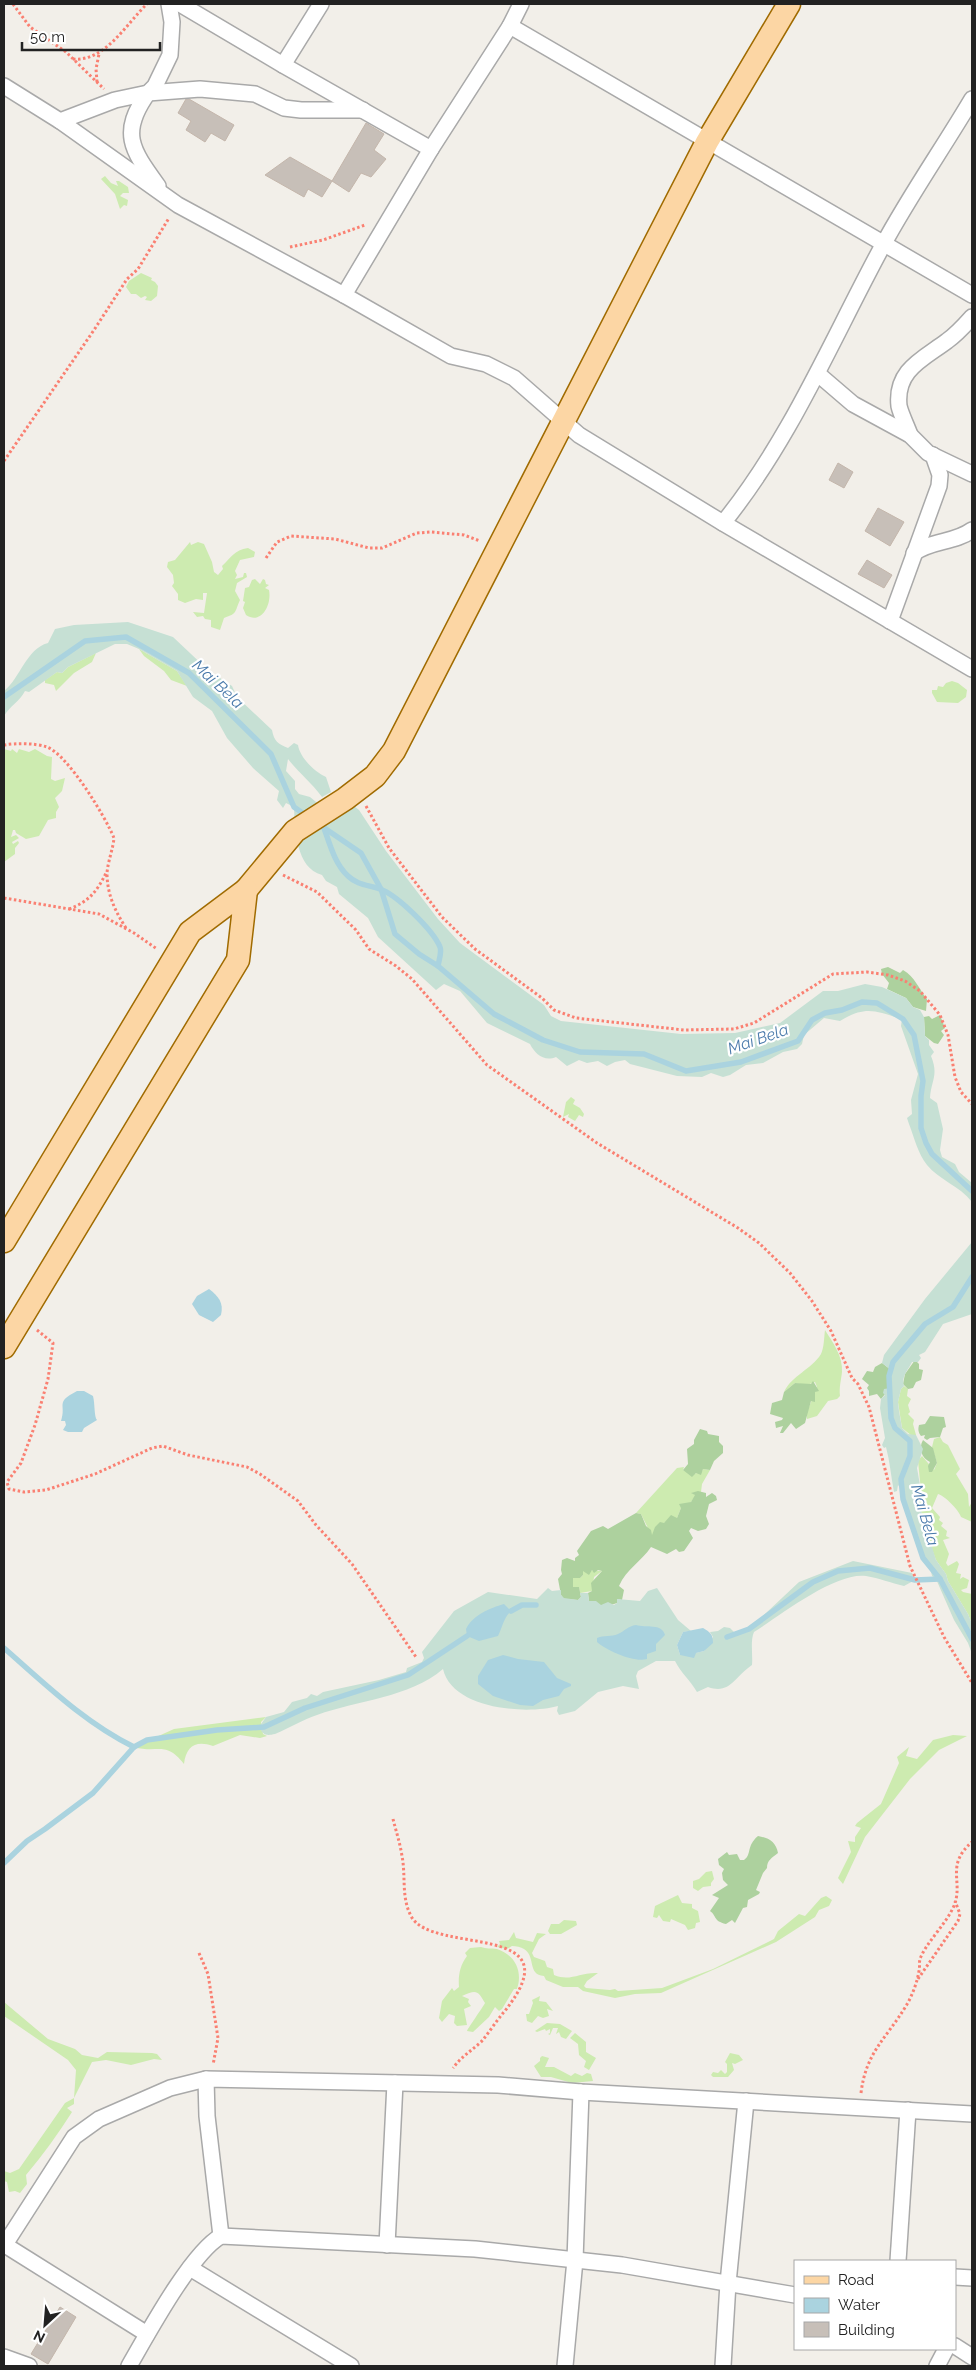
<svg xmlns="http://www.w3.org/2000/svg" width="976" height="2370" font-family="Raleway,sans-serif">
<style>
.grass{fill:#cdebb0}
.forest{fill:#add19e}
.wetland{fill:#c6e0d4}
.water{fill:#aad3df}
.lines{fill:none;stroke-linecap:round;stroke-linejoin:round}
.stream{stroke:#aad3df;stroke-width:5.5}
.building{fill:#c7bfb8;stroke:#c4b6ab}
.minor-casing{stroke:#a9a9a9;stroke-width:18}
.primary-casing{stroke:#a06b00;stroke-width:25}
.path{stroke:#fa8072;stroke-width:3;stroke-dasharray:2.5 2.5;stroke-linecap:butt}
.minor{stroke:#fff;stroke-width:15}
.primary{stroke:#fcd6a4;stroke-width:22}
.labels{text-anchor:middle;dominant-baseline:central;stroke-width:4.5;stroke-linejoin:round;paint-order:stroke}
.water-label{font-size:16px;font-style:italic;fill:#4a7aab;stroke:#fff}
</style>
<rect width="100%" height="100%" fill="#f2efe9"/>
<g class="grass">
<polygon points="105,176 111,183 118,186 116,181 119,181 128,187 129,193 123,193 120,196 128,200 127,206 124,205 120,209 115,194 101,179"/>
<polygon points="141,273 152,278 151,280 155,282 158,286 157,296 151,301 145,300 147,297 145,296 141,298 136,294 131,294 126,287 129,281"/>
<path d="M190 542 191 545 198 542 204 544 212 562 214 572 218 575 223 569 222 566C231 558 234 550 248 548L255 552 254 557 240 560 235 571 237 575 235 579 243 577 244 573H246L247 577 237 583 235 591 240 600C234 613 238 613 224 618L220 630 211 627V620L205 619 203 616 197 617 193 612 204 613 207 593H203V600L196 599 185 603 178 600V594L172 586 174 583 173 575 167 567 168 562 175 560Z"/>
<path d="M255 579 260 584 263 579 265 580 266 584 269 585 265 588 269 590C272 605 261 625 246 615L243 608 245 602 243 601 245 588 249 587 252 580Z"/>
<polygon points="139,649 177,671 187,686 171,680 164,671 144,656"/>
<polygon points="96,653 92,662 74,673 56,691 54,685 45,683 45,680 57,672 62,673 68,667"/>
<polygon points="952,681 958,683 967,690 966,697 958,703 937,702 932,693 932,690 937,690 938,686 943,687 946,683"/>
<polygon points="4,749 11,751 12,749 17,753 19,749 29,752 35,749 47,756 52,757 51,779 55,781 65,778 62,791 55,798 59,807 56,812 56,818 48,820 39,836 26,839 16,833 15,830 13,830 11,837 16,835 19,838 12,842 13,844 18,841 19,843 15,848 15,854 4,862"/>
<polygon points="571,1097 575,1100 573,1104 580,1108 584,1114 583,1117 579,1115 575,1121 568,1117 569,1114 563,1117 566,1102"/>
<path d="M825 1330C833 1343 843 1356 842 1372 841 1381 839 1387 840 1396L837 1399 828 1401 817 1416 807 1419V1412L817 1387 815 1382 807 1385 795 1383 784 1392C792 1375 811 1370 821 1354 824 1348 824 1338 825 1330Z"/>
<polygon points="904,1386 908,1389 907,1396 911,1399 908,1405 910,1412 908,1414 914,1420 913,1424 916,1435 912,1436 902,1428 898,1402 901,1389"/>
<path d="M940 1437 943 1442 948 1445 960 1469 956 1474 968 1494 969 1507 972 1502V1522L961 1517C959 1510 945 1496 938 1494L932 1508 940 1517 939 1520 943 1523 941 1526 947 1531 946 1536 950 1538 943 1540 949 1554 946 1563 948 1566 957 1561 959 1564 956 1573 961 1574 960 1579 963 1577 969 1580 967 1588 961 1590 963 1592 972 1594V1624L968 1614 948 1581 946 1574 936 1560 930 1544 919 1504 921 1491 918 1461 922 1456 934 1470 937 1463 932 1447 934 1439Z"/>
<polygon points="684,1467 683,1470 694,1474 702,1471 703,1469 710,1470 702,1484 701,1492 692,1493 696,1495 691,1502 681,1508 677,1518 664,1523 652,1536 641,1514 636,1513 677,1468"/>
<polygon points="583,1570 602,1571 594,1577 592,1591 580,1593 579,1587 573,1587 573,1578 580,1578 583,1575"/>
<path d="M266 1717 261 1722 263 1734 267 1736 260 1738 240 1735 213 1746C196 1740 186 1746 184 1764 165 1740 158 1754 134 1747L174 1729Z"/>
<polygon points="953,1735 967,1736 939,1750 910,1779 865,1837 843,1884 838,1878 851,1852 848,1841 855,1842 855,1837 861,1828 855,1826 857,1823 881,1804 899,1763 897,1757 909,1747 906,1756 917,1759 933,1740"/>
<polygon points="712,1871 714,1879 711,1883 711,1886 703,1887 698,1891 693,1888 693,1881 699,1879 706,1872"/>
<polygon points="678,1895 682,1903 692,1904 692,1908 698,1911 700,1922 696,1923 695,1928 688,1930 685,1925 671,1919 670,1922 663,1921 659,1915 657,1918 653,1917 655,1906"/>
<path d="M826 1896 832 1900 829 1906 819 1910 815 1917 776 1942 661 1993 635 1994 615 1998 583 1991 578 1987H563L546 1980 544 1976C527 1975 536 1956 524 1949 521 1947 516 1946 512 1946L507 1949 497 1947 500 1944 499 1941 509 1940 514 1932 516 1938 533 1942 537 1933 546 1934 539 1939 532 1953 534 1957 545 1961 547 1967 553 1969 554 1975C571 1982 579 1972 598 1973L587 1981 584 1986 586 1988 610 1990 615 1989 618 1991 662 1988 713 1969 774 1939 778 1931 799 1914 805 1916 821 1898Z"/>
<polygon points="564,1920 576,1921 577,1925 561,1934 550,1934 548,1931 551,1924 559,1924"/>
<path d="M481 1947C486 1949 491 1948 497 1949 515 1955 523 1971 517 1989H514L502 2009 499 2011 495 2007 489 2017 473 2032 467 2031C468 2028 483 2007 485 2003 478 1991 477 1989 462 1996L469 1999 468 2002 471 2006 464 2009 467 2025 457 2026 454 2023 455 2016 449 2014 442 2022 439 2018 442 2001 452 1988 454 1991 459 1987C458 1976 460 1965 467 1956L465 1953 470 1948Z"/>
<polygon points="540,1996 539,2001 546,2002 553,2011 547,2009 549,2016 543,2018 538,2016 532,2023 527,2021 526,2014 529,2014 533,2003 532,2000"/>
<path d="M4 2002 48 2039 75 2049 82 2055 98 2058 107 2052 152 2053 157 2054 162 2060 154 2059 131 2065 106 2060 92 2062 74 2098V2104L67 2108 72 2112C58 2134 43 2155 26 2175L27 2184 20 2193 15 2191 9 2192 7 2182 4 2181V2171L10 2173 19 2169 65 2103 74 2098 76 2070 68 2060 4 2016Z"/>
<polygon points="547,2023 560,2024 572,2031 566,2039 561,2037 559,2032 556,2034 558,2028 553,2028 550,2035 548,2034 550,2033 550,2029 546,2031 545,2029 537,2032 535,2031"/>
<polygon points="575,2033 586,2042 586,2052 596,2058 589,2070 584,2067 586,2061 579,2055 578,2044 570,2038"/>
<polygon points="730,2053 739,2055 743,2060 735,2064 732,2063 734,2070 728,2077 713,2077 711,2075 713,2072 718,2073 721,2070 725,2074 727,2072 727,2064 725,2062"/>
<polygon points="542,2056 549,2058 545,2067 554,2067 571,2076 575,2073 582,2076 587,2073 591,2074 593,2081 572,2083 551,2077 541,2077 534,2066 540,2061 540,2058"/>
</g>
<g class="forest">
<path d="M888 967 900 973 903 970C915 977 919 989 927 999L926 1011 913 1007 906 998 887 989 889 983 882 974 881 969Z"/>
<polygon points="940,1015 945,1028 941,1031 944,1035 938,1044 934,1043 925,1036 924,1017 929,1016 932,1019"/>
<polygon points="915,1360 919,1364 919,1369 923,1370 921,1380 916,1382 913,1388 908,1389 903,1384 905,1374"/>
<polygon points="882,1363 891,1370 890,1388 881,1399 877,1394 869,1396 869,1391 867,1388 869,1385 862,1379 867,1371 873,1372 875,1367"/>
<polygon points="813,1381 819,1391 815,1392 815,1402 811,1401 805,1423 796,1429 791,1423 783,1433 780,1433 783,1426 776,1428 775,1422 782,1420 783,1418 770,1414 772,1403 782,1400 784,1392 795,1383 811,1384"/>
<path d="M930 1416 944 1417 946 1427 943 1428 940 1437 930 1438 927 1440 924 1438 925 1435 921 1436C918 1432 918 1429 919 1425L925 1424Z"/>
<polygon points="700,1429 707,1431 708,1434 719,1436 719,1442 723,1446 723,1453 714,1461 710,1470 703,1469 701,1475 696,1473 692,1477 683,1470 688,1464 687,1449 694,1444 694,1440"/>
<path d="M923 1440 933 1448 937 1463 932 1472H929L928 1466 930 1462C922 1458 918 1449 923 1440Z"/>
<path d="M698 1491 706 1493V1497L712 1493 716 1496 717 1500 709 1504 706 1516 709 1524 706 1529 698 1531 691 1528 689 1531 693 1538 684 1551 679 1552 676 1549 667 1554 651 1547C642 1561 626 1569 619 1586L624 1590 622 1600 617 1599V1603C608 1607 597 1606 589 1601L588 1593 592 1591 591 1583 602 1571 598 1570 594 1573 592 1570 589 1575 583 1571V1575L580 1578H573V1587H579L581 1597 578 1600 564 1599 561 1595 558 1579 562 1574 561 1570 562 1560 567 1558 575 1561V1558L579 1555 577 1551 591 1531 603 1526 608 1529 636 1513 641 1514 646 1526 651 1530 652 1535 655 1527 660 1522 664 1523 671 1515 677 1518 681 1508 679 1504 691 1502 695 1495 691 1493Z"/>
<path d="M758 1836C769 1838 776 1842 778 1853 772 1858 767 1860 767 1868L763 1873 756 1890 760 1892 759 1894 748 1900 747 1907 743 1908 735 1923 732 1920 726 1924C713 1921 717 1916 710 1911L719 1898 712 1895 728 1885 723 1880 722 1873 724 1869 719 1865 718 1859 727 1852 729 1855 737 1854 740 1860H744C752 1854 746 1846 758 1836Z"/>
</g>
<g class="wetland">
<path d="M128 622 173 637 208 670 232 686 237 697 272 730C274 741 278 744 288 748L294 743 298 745C300 758 315 772 326 777L331 792 322 797C311 782 298 772 288 759L286 771 295 781V789L299 794 310 797 327 811 345 799 359 810 386 851 438 919 460 943 544 1005 551 1016 561 1021 681 1034 735 1033 780 1023 823 991H838L865 984 882 987 906 998 913 1007 920 1010 924 1017 925 1036 929 1040V1045L934 1052 931 1056C939 1075 931 1081 930 1098L937 1103 943 1129 940 1150 942 1157 955 1164 959 1172 972 1183V1202C960 1186 939 1180 927 1165 918 1154 914 1137 909 1124L907 1118 912 1114 911 1100 918 1074 901 1026 902 1019C875 1011 866 1005 840 1021L824 1018 804 1035 802 1044 797 1049 783 1052 763 1063 746 1065 730 1075 723 1077 711 1073 702 1077 677 1076 630 1064 625 1060 615 1062 607 1066 598 1061 587 1063 579 1060 567 1066 556 1057C544 1062 535 1054 530 1044L487 1023 460 991 444 984 436 990 378 937 368 918 339 894 337 887 326 881 322 875C296 868 295 830 294 807L286 803 283 808 277 800 279 791 253 768 227 738 212 711 193 697 177 671 139 649 127 644H115L68 667 62 673 57 672 29 692 25 691C20 701 10 706 4 716V691C21 677 26 649 48 643L55 629 74 625Z"/>
<path d="M972 1242V1314L943 1324 925 1352 919 1355 921 1358 918 1362H912C908 1370 901 1377 904 1386L901 1389 898 1402 899 1411 902 1428 908 1434 916 1435 923 1449 917 1468 921 1491 919 1504 936 1560 946 1574 948 1581 968 1614 972 1624V1654L968 1643 954 1620 936 1579 932 1576 930 1567 923 1558 903 1499 902 1490 898 1485 897 1491 894 1492C891 1477 890 1462 886 1447L884 1448 882 1445 885 1438 880 1408 881 1399 885 1395 883 1393 884 1389 890 1388 891 1370 882 1363 884 1355 925 1299Z"/>
<path d="M853 1561 912 1573 915 1580 904 1586C891 1583 879 1578 866 1576 835 1572 781 1615 754 1632 750 1641 753 1655 752 1665 734 1677 730 1695 708 1687L697 1692C690 1680 681 1673 675 1661H656L638 1671 636 1676 639 1689 623 1686 598 1692 575 1711 559 1715 557 1711 558 1706C526 1715 452 1709 443 1669 409 1698 358 1700 317 1715 302 1720 289 1728 275 1734 266 1736 263 1735 259 1727L266 1717 284 1712 292 1702 307 1698 311 1694 317 1696 323 1692 379 1680 406 1672 407 1668 422 1662 424 1658 422 1652 454 1611 488 1592 537 1599 548 1588 552 1591 561 1590V1595L564 1598 578 1600 581 1597 580 1593H588L589 1601H596L601 1605 608 1602 614 1605 617 1603V1599L640 1601 648 1591 657 1588 678 1620 691 1631 683 1632 677 1645 680 1655H687L704 1651 713 1637 710 1632 718 1631 724 1627 730 1628 736 1634 749 1629 799 1582Z"/>
</g>
<g class="water">
<path d="M209 1289C218 1296 224 1302 221 1315L213 1322 199 1315 192 1304 197 1296Z"/>
<path d="M77 1391H84L93 1396C95 1403 94 1417 97 1420L84 1428 82 1432H68L63 1430 66 1425 65 1421H61C67 1404 54 1403 77 1391Z"/>
<path d="M504 1604 511 1611C503 1619 503 1626 498 1636L479 1641 467 1636 466 1629C473 1615 490 1608 504 1604Z"/>
<path d="M636 1625C646 1628 662 1623 665 1635L656 1644V1651L647 1654V1659C635 1663 607 1651 597 1642V1638C604 1635 611 1637 618 1634 625 1631 628 1626 636 1625Z"/>
<path d="M703 1628C710 1632 713 1634 713 1643L704 1651 696 1653 694 1658 680 1655 677 1645 683 1632Z"/>
<polygon points="503,1655 518,1659 544,1662 557,1678 571,1684 571,1686 564,1689 559,1696 543,1700 533,1706 520,1705 493,1696 478,1684 478,1676 488,1660"/>
</g>
<g class="lines">
<g class="stream">
<polyline points="4,697 85,641 126,637 189,673 271,754 294,807 308,817"/>
<polyline points="317,823 361,853 381,889 395,934 419,954 438,966 494,1014 543,1040 580,1052 644,1054 686,1071 741,1062 798,1041 812,1020 825,1013 842,1010 862,1002 877,1003 903,1019 914,1035 923,1081 921,1096 921,1128 926,1143 932,1154 972,1191"/>
<path d="M324 828C330 845 335 864 348 876 357 885 369 885 380 889 397 895 433 930 440 947 442 952 439 960 438 966"/>
<polyline points="972,1277 953,1307 925,1324 893,1362 889,1376 891,1418 895,1428 910,1441 910,1456 901,1479 903,1499 923,1558 940,1579 972,1639"/>
<polyline points="511,1611 522,1605 536,1605"/>
<polyline points="727,1637 749,1629 813,1582 838,1571 870,1568 915,1580 940,1579"/>
<path d="M4 1648C45 1684 85 1723 134 1747"/>
<polyline points="4,1863 27,1841 45,1829 93,1793 134,1747 147,1740 217,1730 264,1727 305,1708 408,1675 467,1636"/>
</g>
</g>
<g class="building">
<polygon points="186,99 189,99 234,125 225,141 211,133 205,142 186,130 191,121 178,113"/>
<polygon points="366,123 384,134 374,150 386,159 371,177 361,173 349,192 332,181"/>
<polygon points="290,157 332,181 322,197 308,189 304,197 265,175"/>
<polygon points="838,463 853,472 844,488 829,480"/>
<polygon points="878,508 904,522 890,546 865,531"/>
<polygon points="867,560 892,575 884,588 858,574"/>
<polygon points="60,2307 76,2317 48,2364 31,2354"/>
</g>
<g class="lines">
<defs>
<g id="minor">
<polyline points="180,4 283,65 431,149"/>
<polyline points="510,26 972,295"/>
<polyline points="283,65 321,4"/>
<polyline points="4,86 60,121 178,205 344,295 451,356 486,364 514,378 579,435 723,523 972,669"/>
<polyline points="60,121 115,100 148,93 155,86 170,55 172,22 169,4"/>
<path d="M158 186C132 150 119 133 148 93L200 89 255 94 284 108 301 110H363"/>
<polyline points="344,295 431,149 510,26 521,4"/>
<polyline points="818,374 853,404 910,435 928,453 972,474"/>
<path d="M910 435C907 426 901 415 899 406 895 370 923 359 947 341 957 334 964 326 972 317"/>
<path d="M723 523C791 439 832 339 883 245 910 195 943 148 972 99"/>
<path d="M914 553C932 540 955 543 972 530"/>
<polyline points="890,621 939,486 940,475 933,455"/>
<polyline points="206,2079 207,2116 221,2236"/>
<polyline points="5,2245 147,2334"/>
<polyline points="387,2245 395,2083"/>
<polyline points="4,2246 74,2137 99,2119 170,2088 206,2079 498,2085 581,2092 972,2114"/>
<polyline points="898,2261 908,2110"/>
<polyline points="190,2268 351,2366"/>
<polyline points="955,2277 972,2278"/>
<polyline points="955,2346 972,2357"/>
<polyline points="4,2357 29,2366"/>
<path d="M129 2366C147 2335 191 2253 221 2236L475 2249 622 2265 795 2295"/>
<polyline points="565,2366 575,2260 581,2092"/>
<polyline points="723,2366 728,2283 746,2101"/>
<polyline points="937,2366 946,2349"/>
</g>
<g id="primary">
<polyline points="246,890 295,831 345,799 375,776 394,751 707,142 789,4"/>
<polyline points="4,1241 190,932 246,890 238,960 4,1347"/>
</g>
</defs>
<use href="#minor" class="minor-casing"/>
<use href="#primary" class="primary-casing"/>
<g class="path">
<polyline points="13,4 30,27 66,52 104,89"/>
<path d="M73 59C105 62 127 23 147 4"/>
<polyline points="97,82 96,69 99,54"/>
<polyline points="290,247 323,240 365,225"/>
<polyline points="4,461 94,330 127,279 138,269 169,218"/>
<polyline points="266,558 277,542 291,536 335,539 369,548 382,548 417,533 431,532 464,535 480,541"/>
<path d="M4 745C16 743 35 743 47 747 68 755 105 816 114 838 113 849 108 861 107 873 107 894 115 911 126 928"/>
<polyline points="366,806 389,848 442,917 475,949 542,998 554,1010 576,1018 684,1030 734,1029 754,1023 833,974 867,972 888,975 905,981 920,991 940,1015 948,1035 955,1077 961,1092 972,1104"/>
<polyline points="283,875 317,892 356,930 369,949 396,966 412,979 487,1065 597,1143 738,1228 759,1243 790,1273 812,1301 831,1331 852,1378 858,1384 869,1407 910,1566 944,1637 972,1683"/>
<polyline points="4,898 99,914 134,933 157,949"/>
<path d="M69 909C88 902 97 892 106 873"/>
<polyline points="37,1330 53,1343 48,1379 35,1425 21,1463 7,1482 9,1489 24,1492 46,1490 95,1474 152,1448 163,1446 188,1455 247,1467 260,1474 298,1501 316,1525 352,1564 416,1657"/>
<path d="M393 1819C396 1831 400 1843 402 1856 406 1876 401 1897 411 1916 431 1956 578 1920 504 2012 496 2021 489 2033 481 2042 471 2051 461 2057 453 2068"/>
<polyline points="199,1953 208,1974 218,2038 213,2065"/>
<polyline points="918,1979 958,1921 960,1914 955,1901"/>
<path d="M861 2093C866 2052 886 2039 906 2006 912 1996 917 1983 919 1971 920 1967 919 1963 920 1959 926 1943 945 1925 953 1908 965 1883 944 1866 972 1842"/>
</g>
<use href="#minor" class="minor"/>
<use href="#primary" class="primary"/>
</g>
<g class="labels">
<g class="water-label">
<text transform="translate(218 684) rotate(43)">Mai Bela</text>
<text transform="translate(758 1039) rotate(-19)">Mai Bela</text>
<text transform="translate(925 1515) rotate(74)">Mai Bela</text>
</g>
</g>
<rect width="976" height="2370" fill="none" stroke="#222222" stroke-width="10"/>
<rect x="794" y="2260" width="162" height="90" fill="#ffffff" stroke="#a7a7a7"/>
<rect x="804" y="2276" width="25" height="8" fill="#fcd6a4" stroke="#a7a7a7"/>
<text x="838" y="2285" font-size="15" fill="#222222">Road</text>
<rect x="804" y="2298" width="25" height="15" fill="#aad3df" stroke="#a7a7a7"/>
<text x="838" y="2310" font-size="15" fill="#222222">Water</text>
<rect x="804" y="2322" width="25" height="15" fill="#c7bfb8" stroke="#a7a7a7"/>
<text x="838" y="2335" font-size="15" fill="#222222">Building</text>
<g transform="translate(45 2325) rotate(206)" stroke="#ffffff" stroke-width="4" paint-order="stroke">
<path d="M0-4L9 19L0 12L-9 19Z" fill="#222222"/>
<text y="-8" font-size="14" font-weight="bold" text-anchor="middle" fill="#222222">N</text>
</g>
<path d="M22 42v8h138v-8" fill="none" stroke="#222222" stroke-width="2.5"/>
<text x="30" y="42" font-size="15" fill="#222222" stroke="#ffffff" stroke-width="4" paint-order="stroke">50 m</text>
</svg>
